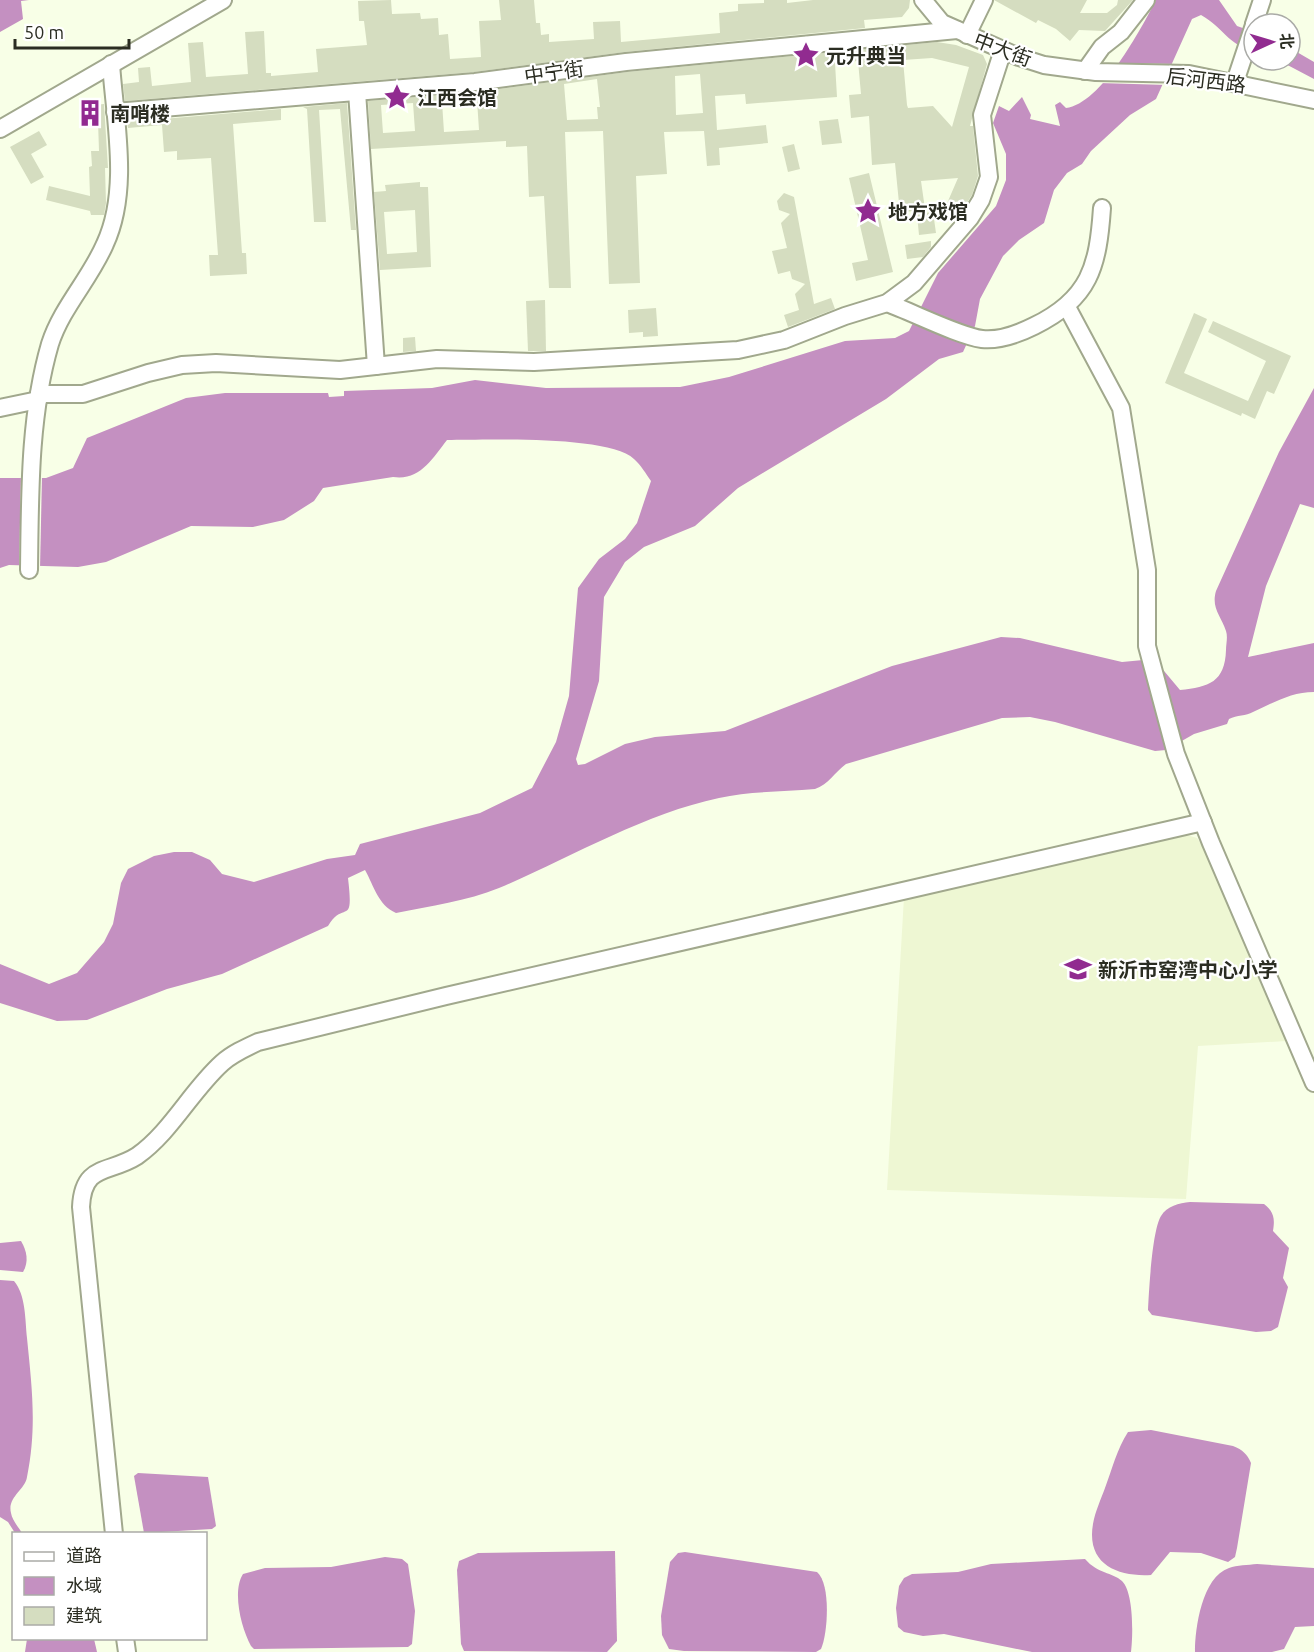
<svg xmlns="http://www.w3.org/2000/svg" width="1314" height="1652" font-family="Ubuntu,'Noto Sans SC',sans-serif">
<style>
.built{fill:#eef7d3}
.water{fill:#c490c1}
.pier{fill:#f8ffe7}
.building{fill:#d5ddc0;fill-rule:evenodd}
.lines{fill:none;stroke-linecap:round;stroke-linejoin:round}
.minor-casing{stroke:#a1a88d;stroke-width:20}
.minor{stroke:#fff;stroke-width:16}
.labels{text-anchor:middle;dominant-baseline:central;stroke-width:4.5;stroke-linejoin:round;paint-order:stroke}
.street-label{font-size:20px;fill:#2b2d22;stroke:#fff}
.poi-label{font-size:20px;font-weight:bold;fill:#2b2d22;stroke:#fff;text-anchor:start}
</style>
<rect width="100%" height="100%" fill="#f8ffe7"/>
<polygon class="built" points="1180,833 1197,838 1206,851 1287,1041 1198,1046 1186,1199 887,1190 904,897"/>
<g class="water">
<polygon points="0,0 29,0 21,1 23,19 0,32"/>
<path d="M1156 0H1219L1237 26 1254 32V52C1226 43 1224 28 1201 15L1192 19 1156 99 1130 115 1091 151 1082 164 1067 173 1054 190 1044 223 1019 240 1003 256 980 299 975 326 963 352 939 359 886 399 738 488 695 526 644 547 625 562 604 597 599 681 576 759 578 765 585 764 625 744 655 737 725 731 892 666 1001 637 1020 638 1122 662 1154 659 1180 690C1209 687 1225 682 1226 650 1226 644 1228 637 1226 631 1221 616 1211 608 1216 591L1279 452 1314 388V508L1300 504 1266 586 1248 657 1314 643V692C1291 692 1273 703 1253 712 1246 716 1237 715 1229 719L1227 724 1194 734 1166 750 1155 751 1055 722 1030 717 1002 718 846 764C835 772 828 785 815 789 783 792 749 791 719 798 643 814 570 858 499 888 467 901 430 906 396 913 378 905 374 886 365 870L348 878C354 929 344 899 328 926L222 974 167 989 87 1020 57 1021 0 1003V964L49 984 77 973 104 942 113 924 121 883 128 869 154 856 174 852H192L210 860 222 874 254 882 327 859 355 855 360 844 480 813 532 788 556 742 569 696 578 588 599 559 625 539 637 523 651 481C646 474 641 465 634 459 609 435 484 440 447 440 432 459 420 481 393 477L323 488 314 501 284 520 253 527 191 526 106 562 78 567 9 565 0 568V478H46L73 468 87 438 186 398 225 393H328L329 397 344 396V391L432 388 475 380 546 388 680 387 729 377 845 341 895 338 909 331 938 273 996 206 1006 180V154L993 123 999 106 1009 111 1022 97 1031 115 1030 119 1060 126 1055 105 1060 102 1066 108C1101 104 1141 29 1156 0Z"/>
<polygon points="1290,48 1314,62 1314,79 1278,60 1290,60"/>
<path d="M1190 1202 1264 1204C1274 1212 1275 1218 1273 1231L1289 1248 1283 1278 1288 1287 1278 1327 1271 1331 1256 1332 1152 1315 1148 1310C1149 1291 1152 1231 1161 1216 1167 1206 1179 1203 1190 1202Z"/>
<path d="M21 1241C27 1251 29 1262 23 1272L0 1270V1243Z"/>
<path d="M0 1280 14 1281C26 1295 25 1320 27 1338 32 1388 37 1427 27 1477 25 1490 7 1497 11 1513 12 1520 19 1528 22 1533H15L8 1522 0 1517Z"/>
<path d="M1151 1430 1233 1446C1243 1450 1247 1454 1251 1463L1237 1548 1235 1557 1228 1562 1201 1553 1170 1552 1151 1575C1117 1577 1086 1564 1093 1524 1095 1512 1101 1499 1105 1488 1112 1469 1117 1449 1128 1432Z"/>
<polygon points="138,1473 208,1477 216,1526 212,1529 144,1533 134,1476"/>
<polygon points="615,1551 617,1641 607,1652 464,1651 461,1644 457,1570 459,1561 478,1553"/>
<path d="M685 1552 817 1572C831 1584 828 1633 821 1649L816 1652 684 1651 669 1649 662 1635 661 1616 670 1562 678 1553Z"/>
<path d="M385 1557 402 1559 408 1564 415 1611 412 1644 408 1647 254 1649 251 1646C241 1628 232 1591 243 1574L265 1568 331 1567Z"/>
<path d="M1085 1559C1098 1574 1112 1572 1122 1581 1134 1593 1133 1636 1131 1652H1032L944 1634 923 1636 904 1632 898 1627 896 1608 899 1586 904 1578 912 1574 958 1572 991 1564Z"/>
<path d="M1257 1564 1314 1568V1626L1295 1627 1284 1649 1272 1652H1195C1195 1628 1202 1577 1229 1568 1237 1565 1248 1565 1257 1564Z"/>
<polygon points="27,1639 94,1639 97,1652 25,1652"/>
</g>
<g class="pier">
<polygon points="1113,63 1177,64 1168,85 1099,83"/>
<polygon points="21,475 42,475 40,569 19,569"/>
</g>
<g class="building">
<polygon points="391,0 392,14 420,13 421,19 438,18 439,35 448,34 450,59 481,57 479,21 501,20 499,0 534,0 536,23 540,23 541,35 549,34 549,42 594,39 593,22 620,21 621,42 720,33 719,13 738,11 738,4 764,3 764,0 787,0 787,3 813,0 910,0 909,8 902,17 864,20 865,28 625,52 474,72 125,101 123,84 139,82 138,68 150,67 152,86 191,82 188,43 203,42 206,77 248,74 245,32 264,31 266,73 271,73 271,76 318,72 316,49 367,45 364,21 359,21 358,1"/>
<polygon points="994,0 1087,0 1080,13 1107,13 1117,5 1118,0 1133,0 1105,31 1079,30 1070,41 1056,29 1038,20 1036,23"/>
<path d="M937 42 956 45 983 55 987 64 970 126H973L978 176 972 195 959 215 945 208 958 178 921 181 925 209 900 213 895 163 872 165 869 116 851 118 849 95 861 94 858 61 835 63 837 97 746 104 745 94 715 96 717 130 766 125 768 143 719 148 720 165 707 166 704 131 664 132 667 174 636 176 640 283 609 284 603 131 565 132 571 288H549L544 196 529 197 527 146 506 147V141L371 149 368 101 476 92 627 72ZM932 58 969 67 952 127 933 106 908 108 907 105 903 60ZM700 74 703 113 676 115 675 76ZM597 79 600 107H597L598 119 567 120 564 84ZM477 100 479 130 444 132 442 102ZM413 103 415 131 383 133 381 105Z"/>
<polygon points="347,103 356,230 351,230 340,109 319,110 326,222 314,222 307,109 303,107"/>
<polygon points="104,104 108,168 105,168 106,203 104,215 91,215 90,211 46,200 49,186 90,196 89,167 92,166 91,151 99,151 98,121 81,122 80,106"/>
<polygon points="281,109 281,120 233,124 242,253 246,253 247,274 210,276 209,255 218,255 211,158 177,160 177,151 164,152 162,125 128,128 127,122"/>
<polygon points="838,119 842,143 822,145 819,121"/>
<polygon points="39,131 47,145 31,154 44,177 31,184 10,147"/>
<polygon points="794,144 800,169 788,172 782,147"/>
<polygon points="869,173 893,272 856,281 852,263 868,260 849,178"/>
<path d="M420 182V187H428L431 267 380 270 374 192 386 191 385 185ZM415 210 417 252 387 254 384 212Z"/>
<polygon points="784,193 794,197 814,304 831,298 835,309 788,327 784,315 799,310 795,294 805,284 792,279 790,271 778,274 772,251 787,248 781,223 790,214 779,210 777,201"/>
<polygon points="933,212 936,233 919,235 917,214"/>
<polygon points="931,241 931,247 923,257 907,259 905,245"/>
<polygon points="545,300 546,351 528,351 526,301"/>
<polygon points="656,308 658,336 643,337 643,332 629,333 628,310"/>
<polygon points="1194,313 1207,319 1184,373 1248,401 1266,361 1208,332 1213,321 1291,356 1274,394 1267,391 1255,419 1242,413 1241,416 1165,383"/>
<polygon points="415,337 416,351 403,352 403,338"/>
</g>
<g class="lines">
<defs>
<g id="minor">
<polyline points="923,0 942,23 1019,57 1044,65 1096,72 1189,74 1314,100"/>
<polyline points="1254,24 1262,0"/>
<polyline points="967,35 984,0"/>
<polyline points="1085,71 1102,47 1121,32 1146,0"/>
<polyline points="1235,82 1254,25"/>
<polyline points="357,92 376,366"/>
<polyline points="115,112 475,82 626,62 957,30"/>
<polyline points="0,129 223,0"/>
<path d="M887 303C912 312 959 336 982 339 1000 341 1018 334 1034 326 1090 299 1098 266 1102 208"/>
<polyline points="1067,307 1121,408 1147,570 1147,646 1176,754 1211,843 1314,1083"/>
<polyline points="39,394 83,394 148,373 182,365 216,363 340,370 437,359 534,362 738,350 784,340 845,316 887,303 914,283 970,218 981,200 989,177 982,115 1003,50"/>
<polyline points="0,408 38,400"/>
<path d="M29 570C30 495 29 416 50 344 62 307 90 279 105 244 130 190 115 121 111 64"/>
<path d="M114 1534 81 1207C83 1163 109 1174 137 1156 171 1132 191 1091 222 1063 232 1054 245 1048 258 1042L446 996 1203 822"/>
<polyline points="125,1638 127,1652"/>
</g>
</defs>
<use href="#minor" class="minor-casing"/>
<use href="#minor" class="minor"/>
</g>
<defs>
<symbol id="sight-bare" viewBox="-9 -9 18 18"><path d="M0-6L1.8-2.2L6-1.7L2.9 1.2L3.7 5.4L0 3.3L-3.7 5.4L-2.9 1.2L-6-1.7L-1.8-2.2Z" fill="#912b90" stroke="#fff" stroke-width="2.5" paint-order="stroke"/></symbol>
<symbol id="building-bare" viewBox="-9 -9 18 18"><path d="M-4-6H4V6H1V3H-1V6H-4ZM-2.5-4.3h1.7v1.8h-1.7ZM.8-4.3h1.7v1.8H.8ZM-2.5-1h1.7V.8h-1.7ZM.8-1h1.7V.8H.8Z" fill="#912b90" stroke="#fff" stroke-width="2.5" paint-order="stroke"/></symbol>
<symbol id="school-bare" viewBox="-9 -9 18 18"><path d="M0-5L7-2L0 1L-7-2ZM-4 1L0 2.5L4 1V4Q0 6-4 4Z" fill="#912b90" stroke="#fff" stroke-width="2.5" paint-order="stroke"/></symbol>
</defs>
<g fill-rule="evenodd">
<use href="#sight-bare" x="787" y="36" width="38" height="38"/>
<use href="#sight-bare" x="378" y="78" width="38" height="38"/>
<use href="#building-bare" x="71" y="94" width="38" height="38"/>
<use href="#sight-bare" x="849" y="192" width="38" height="38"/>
<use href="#school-bare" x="1059" y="950" width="38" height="38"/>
</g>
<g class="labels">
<g class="street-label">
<text transform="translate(1003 49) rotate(21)">中大街</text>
<text transform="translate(554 72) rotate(-8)">中宁街</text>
<text transform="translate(1206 80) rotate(7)">后河西路</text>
</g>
<g class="poi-label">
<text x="826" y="55">元升典当</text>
<text x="417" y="97">江西会馆</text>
<text x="110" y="113">南哨楼</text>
<text x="888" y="211">地方戏馆</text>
<text x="1098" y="969">新沂市窑湾中心小学</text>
</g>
</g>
<rect x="12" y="1532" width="195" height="108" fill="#ffffff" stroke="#aaaba7" stroke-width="1.5"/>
<rect x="24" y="1552" width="30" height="9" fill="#ffffff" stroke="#aaaba7" stroke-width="1.5"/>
<text x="66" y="1562" font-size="18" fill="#2b2d22">道路</text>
<rect x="24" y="1577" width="30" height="18" fill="#c490c1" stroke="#aaaba7" stroke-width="1.5"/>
<text x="66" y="1592" font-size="18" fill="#2b2d22">水域</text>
<rect x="24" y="1607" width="30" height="18" fill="#d5ddc0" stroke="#aaaba7" stroke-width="1.5"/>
<text x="66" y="1622" font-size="18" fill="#2b2d22">建筑</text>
<g transform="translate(1272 42) rotate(86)"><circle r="28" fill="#ffffff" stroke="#aaaba7" stroke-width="1.5"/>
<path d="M0-4.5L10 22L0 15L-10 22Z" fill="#912b90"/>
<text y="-9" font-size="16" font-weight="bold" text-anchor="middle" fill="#2b2d22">北</text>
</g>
<path d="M15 39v9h114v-9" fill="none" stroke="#2b2d22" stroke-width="3"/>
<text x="24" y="39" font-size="18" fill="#2b2d22" stroke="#ffffff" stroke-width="4.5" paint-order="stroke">50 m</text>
</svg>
